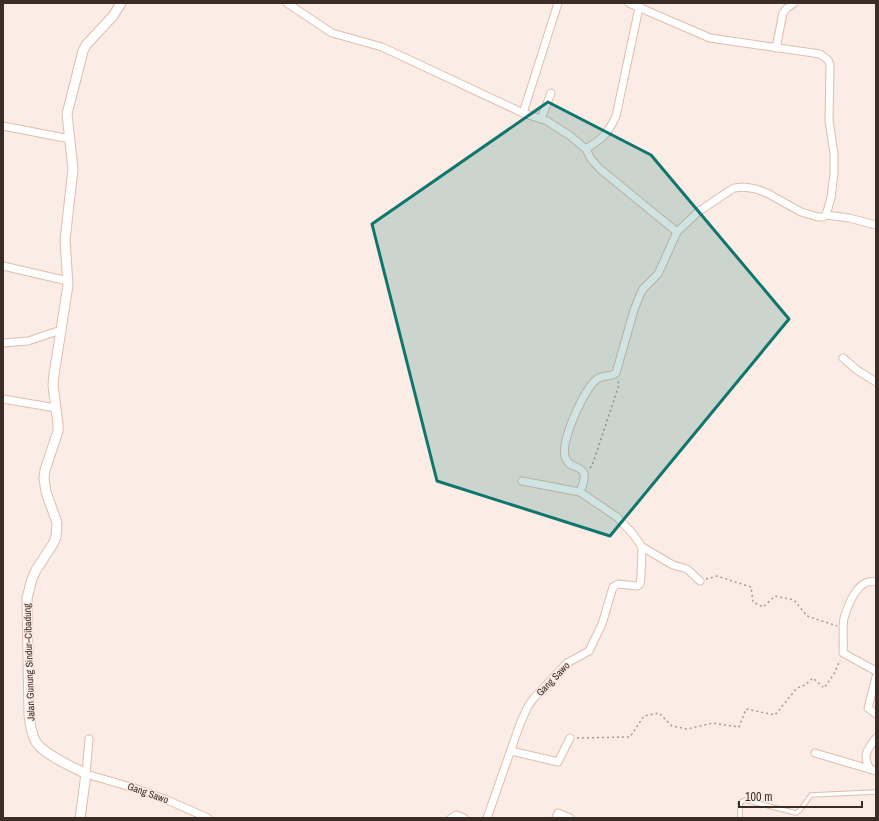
<svg xmlns="http://www.w3.org/2000/svg" width="879" height="821" font-family="'Archivo Narrow',sans-serif">
<style>
.lines{fill:none;stroke-linecap:round;stroke-linejoin:round}
.service-casing{stroke:#e1bdad;stroke-width:5.5}
.minor-casing{stroke:#e1bdad;stroke-width:9}
.tertiary-casing{stroke:#e1bdad;stroke-width:11}
.path{stroke:#a89a93;stroke-width:1.5;stroke-dasharray:2 3;stroke-linecap:butt}
.service{stroke:#fff;stroke-width:3.5}
.minor{stroke:#fff;stroke-width:7}
.tertiary{stroke:#fff;stroke-width:9}
.marked{fill:#0f766e;fill-opacity:0.2;stroke:#0f766e;stroke-width:3;stroke-linejoin:round}
.labels{text-anchor:middle;dominant-baseline:central;stroke-width:3;stroke-linejoin:round;paint-order:stroke}
.street-label{font-size:10px;fill:#3b2d26;stroke:#fbece5}
</style>
<rect width="100%" height="100%" fill="#fbece5"/>
<g class="lines">
<defs>
<polyline id="service" points="740,818 740,804 741,802 745,800 796,813 800,810 811,795 876,792"/>
<g id="minor">
<polyline points="287,3 332,33 382,47 523,113 547,121 569,135 586,149 591,159 600,169 677,232"/>
<polyline points="776,48 783,13 787,8 794,3"/>
<polyline points="523,113 558,3"/>
<polyline points="541,119 551,93"/>
<polyline points="3,126 70,139"/>
<path d="M586 149C603 138 607 135 616 116L640 3"/>
<polyline points="826,215 849,218 876,225"/>
<polyline points="3,266 68,281"/>
<polyline points="3,343 28,341 61,330"/>
<polyline points="843,358 857,370 876,382"/>
<polyline points="3,399 56,408"/>
<path d="M580 492C594 459 569 474 565 456 561 440 584 390 596 380 602 374 610 378 616 373L634 310 640 295 643 289 658 274 677 232 698 212 729 191 734 188 744 187 756 189 767 193 801 212 818 217H823L826 215 831 198 834 173V154L829 120 830 65 828 60 820 54 710 38 629 3"/>
<polyline points="642,547 673,565 687,569 700,581"/>
<path d="M876 582C858 578 848 605 844 618 842 629 844 642 843 653L876 671"/>
<polyline points="876,677 868,708 876,714"/>
<polyline points="89,739 86,774 134,788 167,800 208,818"/>
<polyline points="511,751 558,762 570,738"/>
<polyline points="815,753 876,771"/>
<path d="M870 769C862 755 867 750 876 738"/>
<polyline points="451,818 456,815 464,818"/>
<polyline points="487,818 520,724 528,706 534,698 567,663 589,651 602,624 613,587 618,584 637,586 640,584 641,576 642,547 633,534 617,517 580,492 522,481"/>
<polyline points="556,818 558,813 570,818"/>
</g>
<path id="tertiary" d="M80 818 86 774C73 767 43 754 36 742 31 734 30 724 29 715L27 598 32 579 36 570 53 544 56 537 57 523 46 492 44 478 45 470 58 431V424L53 385 54 375 68 285 65 240 73 169 67 114 83 51 86 45 113 16 121 3"/>
</defs>
<use href="#service" class="service-casing"/>
<use href="#minor" class="minor-casing"/>
<use href="#tertiary" class="tertiary-casing"/>
<g class="path">
<polyline points="590,468 592,466 619,385 618,381"/>
<polyline points="706,579 717,576 751,587 753,602 763,607 775,596 794,600 807,616 837,626"/>
<polyline points="577,738 630,737 644,716 659,713 672,726 687,729 713,723 739,727 746,709 775,715 797,688 805,685 813,678 824,688 834,674 840,660"/>
</g>
<use href="#service" class="service"/>
<use href="#minor" class="minor"/>
<use href="#tertiary" class="tertiary"/>
</g>
<path class="marked" d="M548 102 651 155 789 319 610 536 437 481 372 224Z"/>
<g class="labels">
<g class="street-label">
<text transform="translate(29 662) rotate(-92)">Jalan Gunung Sindur–Cibadung</text>
<text transform="translate(553 679) rotate(-46)">Gang Sawo</text>
<text transform="translate(148 793) rotate(20)">Gang Sawo</text>
</g>
</g>
<rect width="879" height="821" fill="none" stroke="#3b2d26" stroke-width="8"/>
<path d="M739 801v6h123v-6" fill="none" stroke="#3b2d26" stroke-width="2"/>
<text x="745" y="801" font-size="12" fill="#3b2d26" stroke="#fbece5" stroke-width="3" paint-order="stroke">100 m</text>
</svg>
